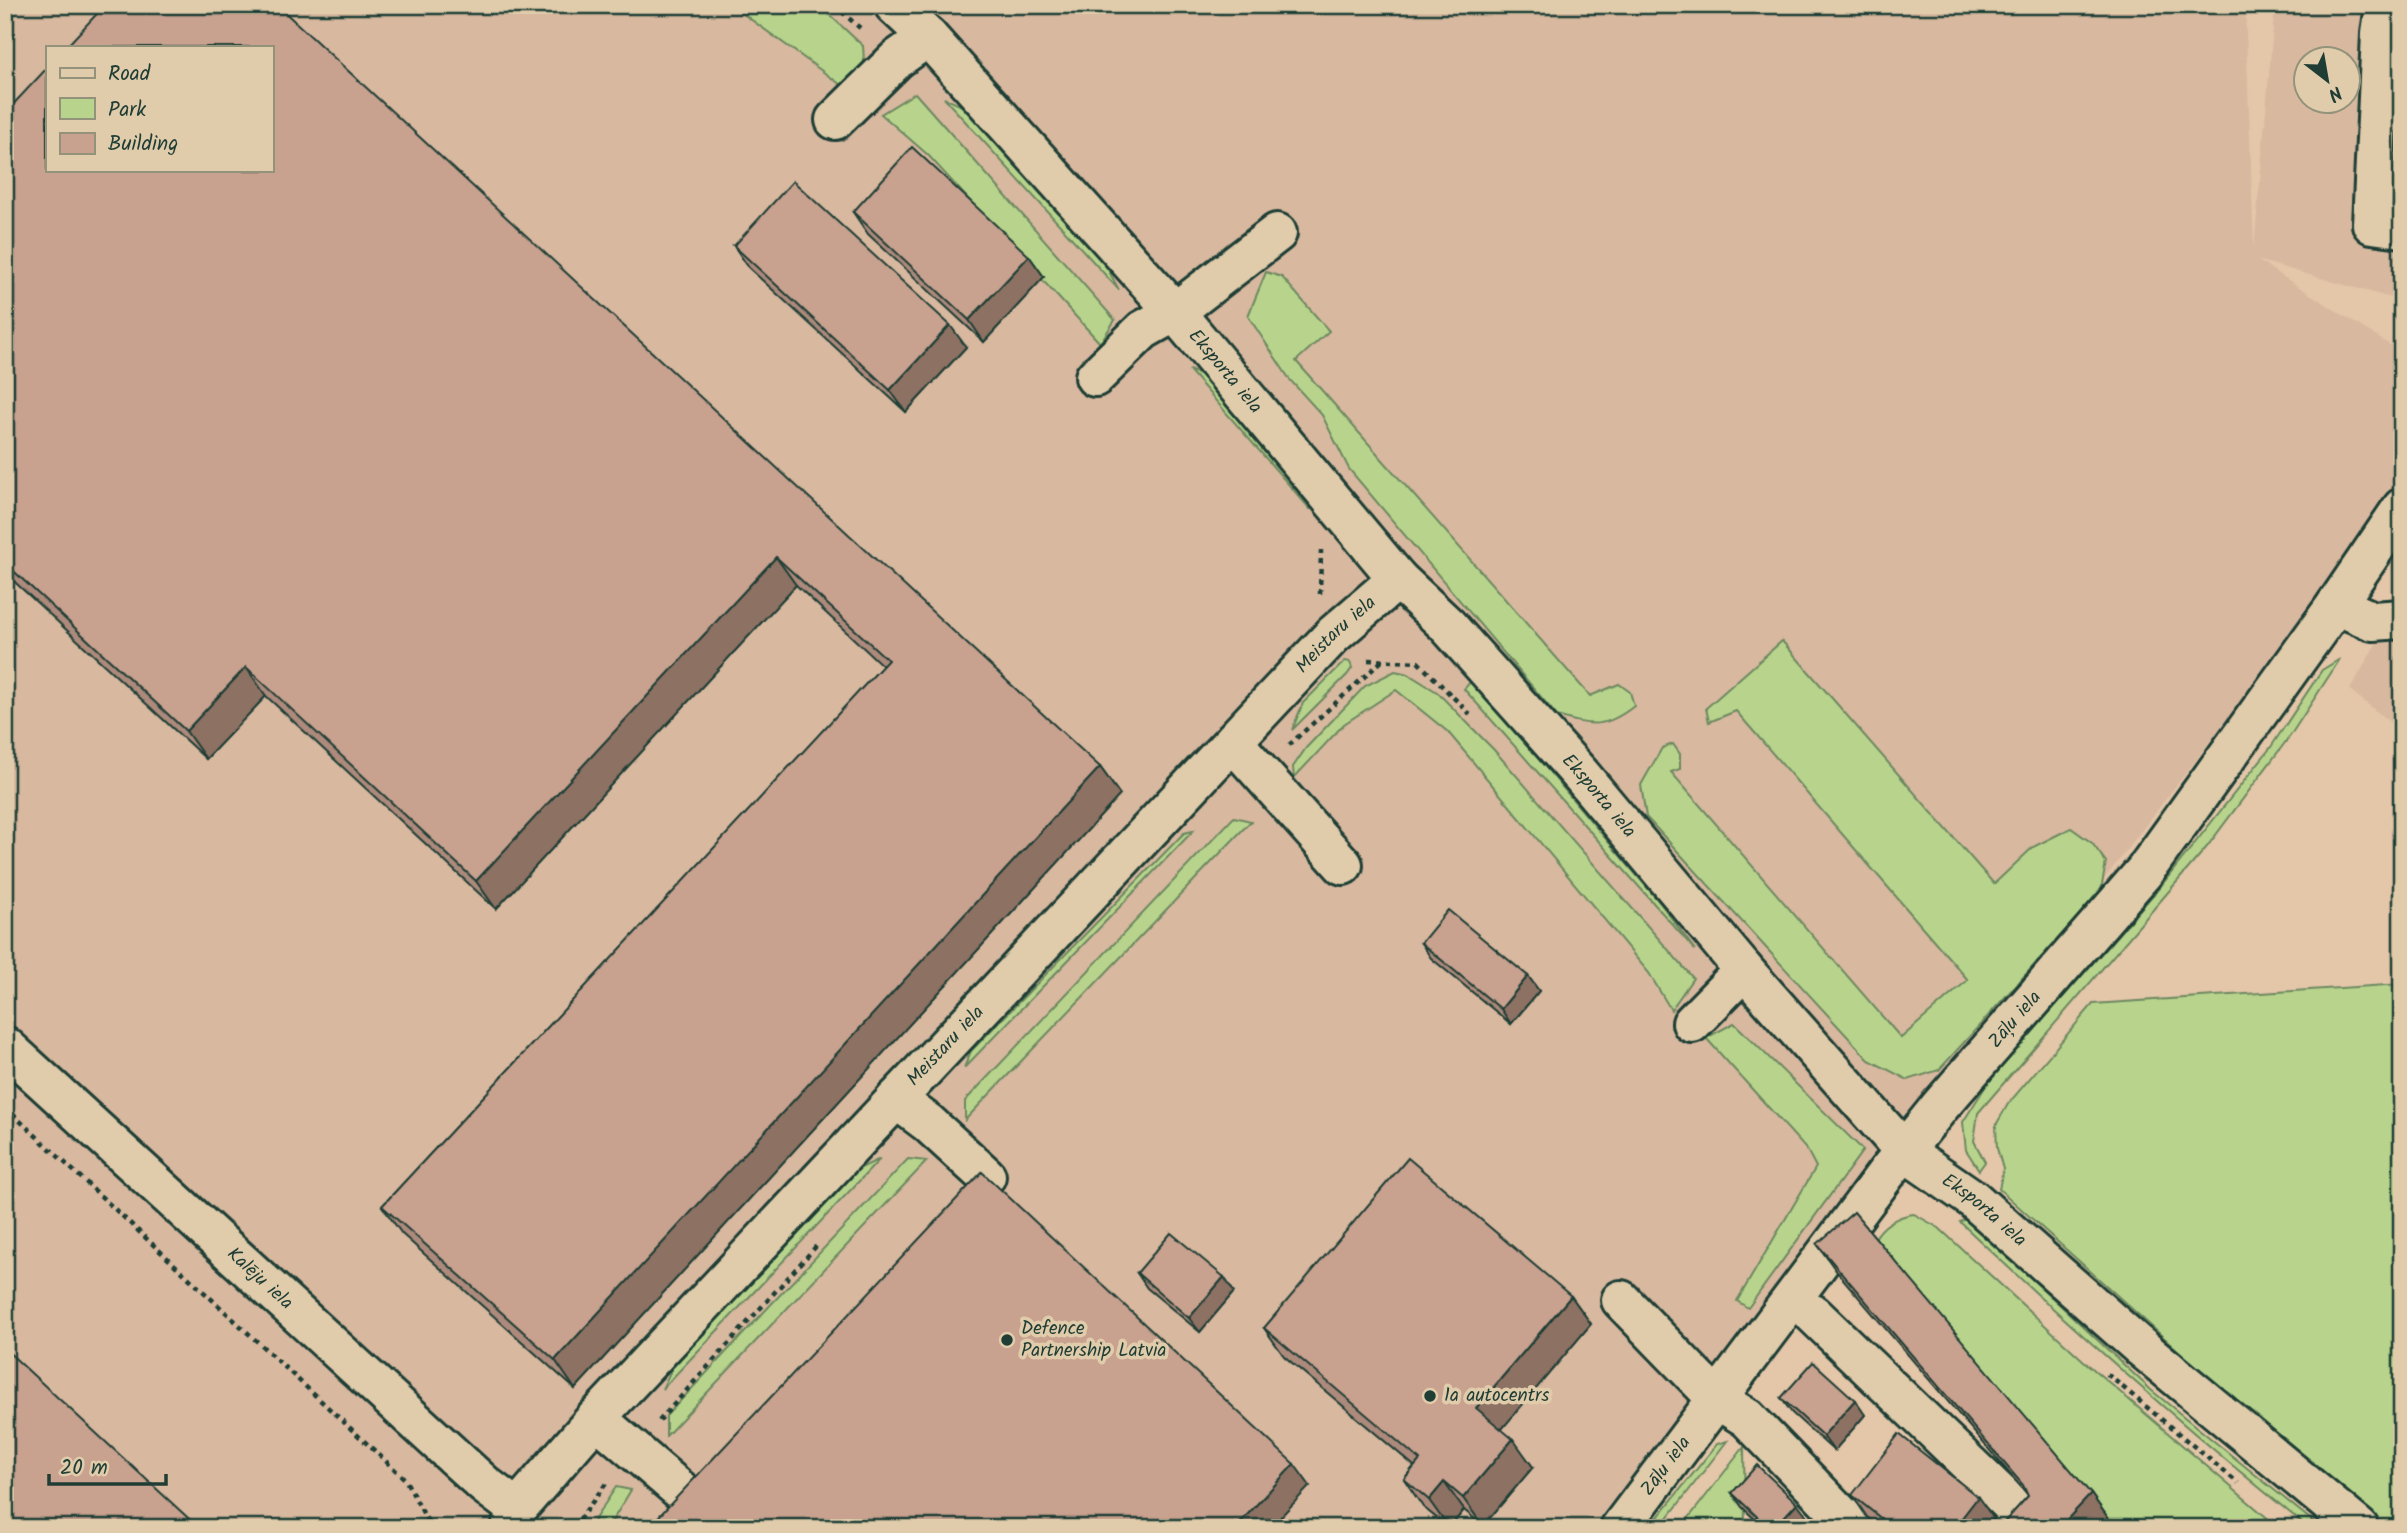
<svg xmlns="http://www.w3.org/2000/svg" width="2407" height="1533" font-family="Kalam,sans-serif">
<style>
.built{fill:#d8b89f;fill-rule:evenodd}
.green{fill:#b8d48c;stroke:#6c8860;stroke-width:2}
.lines{fill:none;stroke-linecap:round;stroke-linejoin:round}
.minor-casing{stroke:#1f3d34;stroke-width:44}
.path{stroke:#1f3d34;stroke-width:4.5;stroke-dasharray:5 5;stroke-linecap:butt}
.minor{stroke:#e0ccab;stroke-width:38}
.wall{fill:#ad8a7b;stroke:#1f3d34;stroke-width:2}
.shaded-wall{fill:#8d7164;stroke:#1f3d34;stroke-width:2}
.building{fill:#c9a18f;stroke:#1f3d34;stroke-width:2}
.poi-dot{fill:#1f3d34;stroke:#e0ccab;stroke-width:2.5}
.labels{text-anchor:middle;dominant-baseline:central;stroke-width:7;stroke-linejoin:round;paint-order:stroke}
.street-label{font-size:19px;fill:#1f3d34;stroke:#e0ccab}
.poi-label{font-size:19px;fill:#1f3d34;stroke:#e0ccab;text-anchor:start}
</style>
<rect width="100%" height="100%" fill="#e4c6a9"/>
<filter id="ink" filterUnits="userSpaceOnUse"><feTurbulence type="fractalNoise" baseFrequency=".0143" numOctaves="2"/><feDisplacementMap in="SourceGraphic" scale="14" xChannelSelector="R" yChannelSelector="G"/><feConvolveMatrix kernelMatrix="1 2 1 2 8 2 1 2 1" color-interpolation-filters="sRGB"/></filter>
<g filter="url(#ink)">
<g class="built">
<path d="M5 5H2245L2254 250 2275 5H2402V301L2257 260 2402 353V492L1605 1528H5ZM47 47H271V170H47ZM2306 60H2348V102H2306Z"/>
<polygon points="2402,598 2402,732 2350,690"/>
</g>
<g class="green">
<polygon points="731,5 819,5 863,46 864,62 844,87"/>
<polygon points="915,93 1115,320 1100,343 928,155 881,114"/>
<polygon points="944,98 962,106 1013,160 1104,262 1119,290"/>
<path d="M1266 272 1282 277 1329 331 1296 361 1590 696 1619 684 1630 692 1634 706C1605 729 1591 726 1557 716L1349 469 1322 415 1290 380 1248 316Z"/>
<polygon points="1189,370 1204,376 1315,504 1310,509"/>
<polygon points="1782,641 1994,884 2033,847 2071,828 2092,843 2106,862 2101,891 1939,1070 1908,1080 1869,1060 1646,817 1641,785 1662,748 1673,744 1680,754 1680,769 1671,772 1901,1038 1968,980 1736,711 1709,722 1706,708"/>
<polygon points="2340,659 2290,736 2206,848 1978,1113 1974,1141 1985,1162 1979,1170 1966,1150 1963,1122 1989,1081 2160,887 2271,747 2322,670"/>
<polygon points="1345,661 1350,662 1352,668 1347,675 1292,730 1303,703"/>
<polygon points="1395,671 1408,674 1437,692 1494,750 1693,978 1671,1010 1649,973 1448,732 1396,690 1344,724 1294,778 1293,767 1306,748 1365,686"/>
<polygon points="1472,680 1660,903 1695,950 1464,689"/>
<polygon points="1234,817 1251,821 965,1120 965,1101"/>
<polygon points="1193,831 964,1068 971,1051 1184,833"/>
<polygon points="2402,984 2402,1528 2385,1528 2222,1390 1999,1189 2003,1169 1997,1148 1996,1125 2008,1104 2093,1004"/>
<polygon points="1734,1023 1863,1150 1748,1308 1737,1301 1816,1167 1807,1150 1706,1038"/>
<polygon points="880,1159 662,1389 672,1368 852,1172"/>
<polygon points="908,1159 927,1161 666,1436 666,1416"/>
<path d="M1914 1214 1939 1228 2085 1362 2279 1528H2105L2110 1521 1874 1240C1882 1225 1897 1216 1914 1214Z"/>
<path d="M1967 1218 2151 1390 2321 1528H2309C2188 1431 2073 1329 1960 1222Z"/>
<polygon points="1727,1441 1660,1528 1649,1528 1717,1444"/>
<polygon points="1744,1447 1745,1528 1681,1528"/>
<polygon points="616,1487 631,1490 608,1528 589,1528"/>
</g>
<g class="lines">
<defs>
<g id="minor">
<path id="s1" d="M894 5 928 37 1175 312 1398 579 1447 625 1581 775 1744 970 1905 1152 1973 1199 2137 1344 2359 1528"/>
<polyline points="2385,5 2381,34 2372,224 2402,228"/>
<polyline points="835,120 897,59 928,37"/>
<polyline points="1095,377 1143,330 1175,312 1277,233"/>
<polyline points="2336,605 2373,621 2402,619"/>
<polyline points="1233,742 1343,865"/>
<polyline points="1692,1023 1744,970"/>
<path id="s2" d="M5 1046 485 1485 517 1509"/>
<polyline points="896,1099 928,1123 986,1176"/>
<polyline points="1621,1300 1718,1400 1747,1418 1854,1528"/>
<polyline points="1813,1314 2019,1512 2012,1528"/>
<polyline points="596,1418 686,1495"/>
<path id="s3" d="M511 1528 517 1509 596 1418 1333 635 1398 579"/>
<path id="s4" d="M1620 1528 1888 1171 1941 1105 2144 872 2336 605 2402 508"/>
</g>
</defs>
<use href="#minor" class="minor-casing"/>
<g class="path">
<polyline points="834,5 860,28"/>
<polyline points="1320,594 1321,550"/>
<polyline points="1368,660 1418,662 1470,714"/>
<polyline points="1289,745 1383,660"/>
<polyline points="5,1107 405,1479 431,1528"/>
<polyline points="2107,1374 2238,1483"/>
<polyline points="659,1421 819,1243"/>
<polyline points="573,1528 608,1481"/>
</g>
<use href="#minor" class="minor"/>
</g>
<g class="wall">
<polygon points="5,113 271,170 1100,767 1120,795 575,1389 402,1234 382,1206 883,666 796,585 496,909 266,696 206,759 5,573"/>
<polygon points="853,212 1029,256 1044,277 984,342 868,234"/>
<polygon points="734,246 966,347 906,412 749,268"/>
<polygon points="1421,943 1528,976 1539,991 1511,1024 1431,958"/>
<polygon points="1817,1244 2091,1494 2111,1522 2105,1528 1999,1528 2028,1496 2028,1495 1837,1272"/>
<polygon points="1137,1273 1234,1292 1200,1332 1147,1288"/>
<polygon points="1571,1296 1591,1324 1501,1429 1533,1467 1483,1526 1464,1510 1449,1528 1423,1507 1404,1479 1414,1466 1284,1356 1264,1328"/>
<polygon points="1781,1398 1865,1415 1834,1451 1792,1413"/>
<polygon points="1732,1493 1808,1517 1798,1528 1764,1528 1742,1507"/>
<polygon points="1852,1495 1994,1519 1987,1528 1881,1528 1867,1517"/>
</g>
<g class="shaded-wall">
<polygon points="1029,256 1044,277 984,342 969,320"/>
<polygon points="950,325 966,347 906,412 890,390"/>
<polygon points="776,557 796,585 496,909 476,881"/>
<polygon points="246,667 266,696 206,759 186,731"/>
<polygon points="1100,767 1120,795 575,1389 555,1360"/>
<polygon points="1528,976 1539,991 1511,1024 1501,1009"/>
<polygon points="1224,1277 1234,1292 1200,1332 1189,1318"/>
<polygon points="1571,1296 1591,1324 1496,1436 1476,1408"/>
<polygon points="1855,1400 1865,1415 1834,1451 1823,1436"/>
<polygon points="1513,1439 1533,1467 1483,1526 1463,1498"/>
<polygon points="1294,1464 1310,1486 1270,1528 1235,1528"/>
<polygon points="1444,1482 1464,1510 1449,1528 1429,1500"/>
<polygon points="2091,1494 2111,1522 2105,1528 2059,1528"/>
<polygon points="1978,1497 1994,1519 1987,1528 1954,1528"/>
<polygon points="1797,1503 1808,1517 1798,1528 1774,1528"/>
</g>
<g class="building">
<polygon points="105,5 277,5 1100,767 555,1360 382,1206 888,660 776,557 476,881 246,667 186,731 5,563 5,113 47,68 47,170 271,170 271,47 66,47"/>
<polygon points="912,147 1029,256 969,320 853,212"/>
<polygon points="793,181 950,325 890,390 734,246"/>
<polygon points="1448,910 1528,976 1501,1009 1421,943"/>
<polygon points="1408,1158 1571,1296 1476,1408 1513,1439 1463,1498 1444,1482 1429,1500 1404,1479 1420,1460 1264,1328"/>
<polygon points="982,1172 1294,1464 1235,1528 648,1528"/>
<polygon points="1854,1212 2091,1494 2059,1528 1999,1528 2028,1496 2023,1485 1817,1244"/>
<polygon points="1171,1233 1224,1277 1189,1318 1137,1273"/>
<polygon points="5,1349 199,1528 5,1528"/>
<polygon points="1813,1362 1855,1400 1823,1436 1781,1398"/>
<polygon points="1899,1434 1978,1497 1954,1528 1893,1528 1852,1495"/>
<polygon points="1757,1465 1797,1503 1774,1528 1769,1528 1732,1493"/>
</g>
</g>
<g class="poi-dot">
<circle cx="1007" cy="1340" r="7"/>
<circle cx="1430" cy="1396" r="7"/>
</g>
<g class="labels">
<g class="street-label">
<text stroke="none"><textPath href="#s1" startOffset="494">Eksporta iela</textPath></text>
<text stroke="none"><textPath href="#s3" startOffset="1218">Meistaru iela</textPath></text>
<text stroke="none"><textPath href="#s1" startOffset="1060">Eksporta iela</textPath></text>
<text stroke="none"><textPath href="#s4" startOffset="644">Zāļu iela</textPath></text>
<text stroke="none"><textPath href="#s3" startOffset="651">Meistaru iela</textPath></text>
<text stroke="none"><textPath href="#s1" startOffset="1628">Eksporta iela</textPath></text>
<text stroke="none"><textPath href="#s2" startOffset="345">Kalēju iela</textPath></text>
<text stroke="none"><textPath href="#s4" startOffset="77">Zāļu iela</textPath></text>
</g>
<g class="poi-label">
<text x="1021" y="1329">Defence<tspan x="1021" dy="22">Partnership Latvia</tspan></text>
<text x="1444" y="1396">1a autocentrs</text>
</g>
</g>
<rect width="2407" height="1533" fill="none" stroke="#e0ccab" stroke-width="28"/>
<rect x="14" y="14" width="2379" height="1505" fill="none" stroke="#1f3d34" stroke-width="2.5" filter="url(#ink)"/>
<rect x="46" y="46" width="228" height="126" fill="#e0ccab" stroke="#93937b" stroke-width="2"/>
<rect x="60" y="68" width="35" height="10" fill="#e0ccab" stroke="#93937b" stroke-width="2"/>
<text x="108" y="80" font-size="21" fill="#1f3d34">Road</text>
<rect x="60" y="98" width="35" height="21" fill="#b8d48c" stroke="#93937b" stroke-width="2"/>
<text x="108" y="116" font-size="21" fill="#1f3d34">Park</text>
<rect x="60" y="133" width="35" height="21" fill="#c9a18f" stroke="#93937b" stroke-width="2"/>
<text x="108" y="150" font-size="21" fill="#1f3d34">Building</text>
<g transform="translate(2327 80) rotate(149)"><circle r="33" fill="#e0ccab" stroke="#93937b" stroke-width="2"/>
<path d="M0-5L12 26L0 18L-12 26Z" fill="#1f3d34"/>
<text y="-10" font-size="19" font-weight="bold" text-anchor="middle" fill="#1f3d34">N</text>
</g>
<path d="M49 1474v10h117v-10" fill="none" stroke="#1f3d34" stroke-width="3.5"/>
<text x="60" y="1474" font-size="21" fill="#1f3d34" stroke="#e0ccab" stroke-width="5" paint-order="stroke">20 m</text>
</svg>
